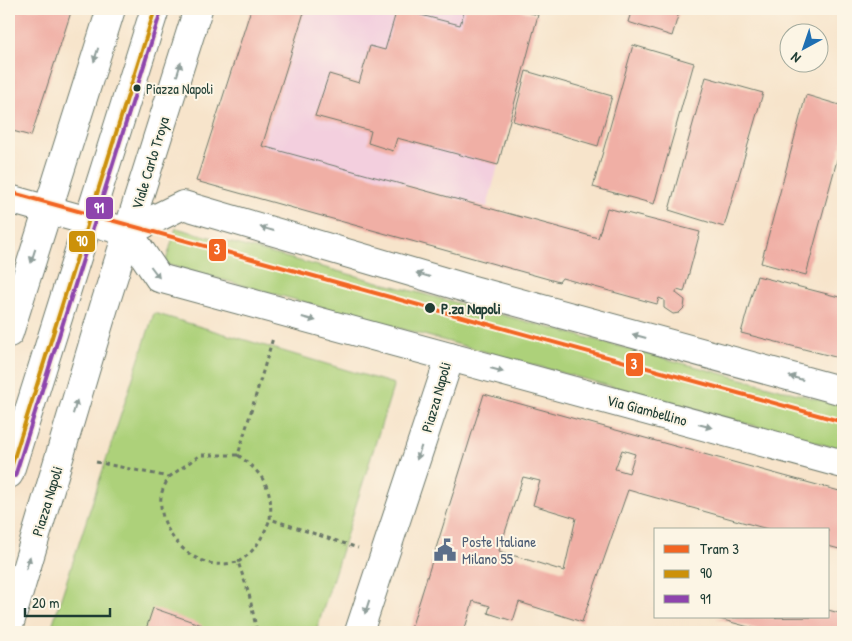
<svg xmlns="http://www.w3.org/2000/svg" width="852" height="641" font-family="'Patrick Hand',sans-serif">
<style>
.built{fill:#f3cfde}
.green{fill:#add17a;stroke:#668757}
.building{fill:#f0afa5;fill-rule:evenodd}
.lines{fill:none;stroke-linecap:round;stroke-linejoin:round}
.minor-casing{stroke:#6b7769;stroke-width:30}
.major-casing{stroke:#6b7769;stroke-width:30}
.path{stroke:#6b7769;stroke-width:3;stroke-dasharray:4 4;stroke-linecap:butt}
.minor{stroke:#fff;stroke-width:28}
.major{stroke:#fff;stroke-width:28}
.bus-1-casing{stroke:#fcf5e5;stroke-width:8}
.bus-2-casing{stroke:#fcf5e5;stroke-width:8}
.bus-1{stroke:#cc910a;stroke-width:4}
.bus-2{stroke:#8e44ad;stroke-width:4}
.tram-1-casing{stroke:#fcf5e5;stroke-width:8}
.tram-1{stroke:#f26522;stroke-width:4}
.oneway{fill:#8f9e9a}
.bus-dot{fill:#1f3d34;stroke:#fcf5e5;stroke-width:2}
.labels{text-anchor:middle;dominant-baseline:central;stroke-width:4;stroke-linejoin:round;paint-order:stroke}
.bus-label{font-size:14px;fill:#1f3d34;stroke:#fcf5e5;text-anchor:start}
.street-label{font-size:15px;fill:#1f3d34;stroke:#fcf5e5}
.stop-label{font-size:15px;font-weight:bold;fill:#1f3d34;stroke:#fcf5e5;text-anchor:start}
.service-label{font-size:15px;fill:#4e5e75;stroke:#fcf5e5;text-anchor:start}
.line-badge{stroke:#fcf5e5;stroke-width:2}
.badge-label{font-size:14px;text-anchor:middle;font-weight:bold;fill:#fff}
</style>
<rect width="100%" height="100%" fill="#fcf5e5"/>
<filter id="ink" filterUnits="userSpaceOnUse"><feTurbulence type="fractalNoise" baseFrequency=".02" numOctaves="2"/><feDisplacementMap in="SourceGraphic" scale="10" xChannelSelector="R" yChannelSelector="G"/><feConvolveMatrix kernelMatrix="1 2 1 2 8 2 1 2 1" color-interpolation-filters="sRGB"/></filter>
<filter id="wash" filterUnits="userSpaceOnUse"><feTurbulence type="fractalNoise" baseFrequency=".0096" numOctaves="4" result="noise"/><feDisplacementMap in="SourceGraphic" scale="20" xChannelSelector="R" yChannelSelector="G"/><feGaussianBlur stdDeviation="1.12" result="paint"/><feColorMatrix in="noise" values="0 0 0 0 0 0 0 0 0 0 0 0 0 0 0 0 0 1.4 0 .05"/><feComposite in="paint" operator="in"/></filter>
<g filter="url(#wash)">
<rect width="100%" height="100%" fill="#f7e4cb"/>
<polygon class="built" points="305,9 516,9 538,15 487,207 262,146"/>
<g class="green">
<polygon points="176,228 843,406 843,450 165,264"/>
<polygon points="154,313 394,384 316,632 50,632"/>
</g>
<g id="blocks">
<g class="building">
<polygon points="9,9 72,9 31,136 9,130"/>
<polygon points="251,9 305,9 262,146 598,238 607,208 700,232 684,292 677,290 676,293 685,300 684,308 679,313 673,314 664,308 664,300 659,298 657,304 562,278 559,282 196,181"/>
<polygon points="397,9 460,25 465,9 516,9 538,15 498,165 397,138 393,151 368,143 371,131 315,116 329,74 359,83 370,46 385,50"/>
<polygon points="632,9 680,9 672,36 628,22"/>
<polygon points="633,45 694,63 654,204 593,187"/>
<polygon points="526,71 612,96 598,146 513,121"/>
<polygon points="706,77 763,93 724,227 669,210"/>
<polygon points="806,95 843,106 843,138 806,275 761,263"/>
<polygon points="757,276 843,298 843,359 741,333"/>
<path d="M484 394 843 492V550L828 546V530H771L628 490 582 622 519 602 513 621 488 613 490 606 473 601 464 632H410ZM622 450 635 454 629 473 615 469ZM523 477 540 481 533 505 576 518 564 571 499 551Z"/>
<polygon points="153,608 202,625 200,632 145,632"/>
<polygon points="828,610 843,614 843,632 767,632 716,618 828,617"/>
</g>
</g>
</g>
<g filter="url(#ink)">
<use href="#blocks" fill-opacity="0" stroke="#6b7769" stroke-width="1"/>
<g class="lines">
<defs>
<g id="minor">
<polyline points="9,199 128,232 159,278 843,464"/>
<polyline points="128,232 183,205 469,289 843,391"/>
<polyline points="9,474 155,9"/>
<polyline points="359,632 450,357"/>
</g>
<g id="major">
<polyline points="9,333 111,9"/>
<polyline points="9,626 104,307 198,9"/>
</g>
</defs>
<use href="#minor" class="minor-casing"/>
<use href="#major" class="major-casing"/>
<g class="path">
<path d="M238 455C262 473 274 488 270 519L358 548"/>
<path d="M96 462 169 477C166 483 162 490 161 496 158 527 183 559 214 564 222 565 231 563 238 562L249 594 257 632"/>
<polyline points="169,477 200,455 238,455 273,338"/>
<path d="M238 562C255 552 263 537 270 519"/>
</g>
<use href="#minor" class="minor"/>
<use href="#major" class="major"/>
<defs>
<polyline id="bus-1" points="9,474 155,9"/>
<polyline id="bus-2" points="15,476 161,11"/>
</defs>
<use href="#bus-1" class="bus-1-casing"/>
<use href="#bus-2" class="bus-2-casing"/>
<use href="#bus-1" class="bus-1"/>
<use href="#bus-2" class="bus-2"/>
<defs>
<polyline id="tram-1" points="9,192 843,422"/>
</defs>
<use href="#tram-1" class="tram-1-casing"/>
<use href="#tram-1" class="tram-1"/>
</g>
<defs><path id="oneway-solid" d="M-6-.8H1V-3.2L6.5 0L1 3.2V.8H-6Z" transform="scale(1.25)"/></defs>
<g class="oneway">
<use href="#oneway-solid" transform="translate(96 55) rotate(107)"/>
<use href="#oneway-solid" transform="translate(179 69) rotate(-73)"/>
<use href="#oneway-solid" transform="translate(267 229) rotate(-164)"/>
<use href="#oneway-solid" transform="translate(33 256) rotate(108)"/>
<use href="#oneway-solid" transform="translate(155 272) rotate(53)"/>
<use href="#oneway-solid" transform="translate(423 275) rotate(-164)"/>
<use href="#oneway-solid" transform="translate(309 319) rotate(15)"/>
<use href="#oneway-solid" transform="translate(639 336) rotate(-165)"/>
<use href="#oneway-solid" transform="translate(497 370) rotate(15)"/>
<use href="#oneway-solid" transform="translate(796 378) rotate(-165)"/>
<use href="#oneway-solid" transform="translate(75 407) rotate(-74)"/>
<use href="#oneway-solid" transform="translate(705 426) rotate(15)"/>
<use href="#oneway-solid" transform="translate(419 453) rotate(109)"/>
<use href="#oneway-solid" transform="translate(28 563) rotate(-73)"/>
<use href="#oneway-solid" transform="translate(367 607) rotate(108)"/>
</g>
</g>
<defs>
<symbol id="civic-bare" viewBox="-9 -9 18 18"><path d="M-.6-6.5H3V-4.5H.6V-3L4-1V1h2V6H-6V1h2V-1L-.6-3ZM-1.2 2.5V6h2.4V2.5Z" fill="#5c6f8a" stroke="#fcf5e5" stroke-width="2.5" paint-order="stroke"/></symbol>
</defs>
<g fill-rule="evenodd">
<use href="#civic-bare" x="429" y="534" width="32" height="32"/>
</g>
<g class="bus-dot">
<circle cx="137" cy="88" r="4.5"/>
<circle cx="430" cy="308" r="6"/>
</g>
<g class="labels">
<g class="bus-label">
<text x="146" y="88">Piazza Napoli</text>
</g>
<g class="street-label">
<text transform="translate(150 163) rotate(-73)">Viale Carlo Troya</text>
<text transform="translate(436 397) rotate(-74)">Piazza Napoli</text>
<text transform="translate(647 410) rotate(15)">Via Giambellino</text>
<text transform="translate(47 501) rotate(-73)">Piazza Napoli</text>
</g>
<g class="stop-label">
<text x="441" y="308">P.za Napoli</text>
</g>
<g class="service-label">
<text x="462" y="541">Poste Italiane<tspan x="462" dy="17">Milano 55</tspan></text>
</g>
</g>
<g class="line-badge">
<rect x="85" y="196" width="29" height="24" rx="5" fill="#8e44ad"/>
<rect x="68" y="230" width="28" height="23" rx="5" fill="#cc910a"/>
<rect x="208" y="238" width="19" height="24" rx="5" fill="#f26522"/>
<rect x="625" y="352" width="19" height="25" rx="5" fill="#f26522"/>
</g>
<g class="badge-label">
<text x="99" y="213">91</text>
<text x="82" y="246">90</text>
<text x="217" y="254">3</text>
<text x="634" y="369">3</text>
</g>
<rect width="852" height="641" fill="none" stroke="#fcf5e5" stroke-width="30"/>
<rect x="654" y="528" width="175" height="90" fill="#fcf5e5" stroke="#a4ab9e"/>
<rect x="664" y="545" width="25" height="8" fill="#f26522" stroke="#a4ab9e"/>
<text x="700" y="554" font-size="15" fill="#1f3d34">Tram 3</text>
<rect x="664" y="570" width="25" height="8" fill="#cc910a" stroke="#a4ab9e"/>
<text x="700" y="578" font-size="15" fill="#1f3d34">90</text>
<rect x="664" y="595" width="25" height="8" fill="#8e44ad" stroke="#a4ab9e"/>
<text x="700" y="604" font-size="15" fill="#1f3d34">91</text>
<g transform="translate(804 48) rotate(220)"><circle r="24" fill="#fcf5e5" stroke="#a4ab9e"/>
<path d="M0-4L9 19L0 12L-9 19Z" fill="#1f6fb2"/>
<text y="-8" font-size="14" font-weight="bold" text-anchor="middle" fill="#1f3d34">N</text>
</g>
<path d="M25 608v8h85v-8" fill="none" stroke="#1f3d34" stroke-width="2.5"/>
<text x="32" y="608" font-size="15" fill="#1f3d34" stroke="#fcf5e5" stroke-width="4" paint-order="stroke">20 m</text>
</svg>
